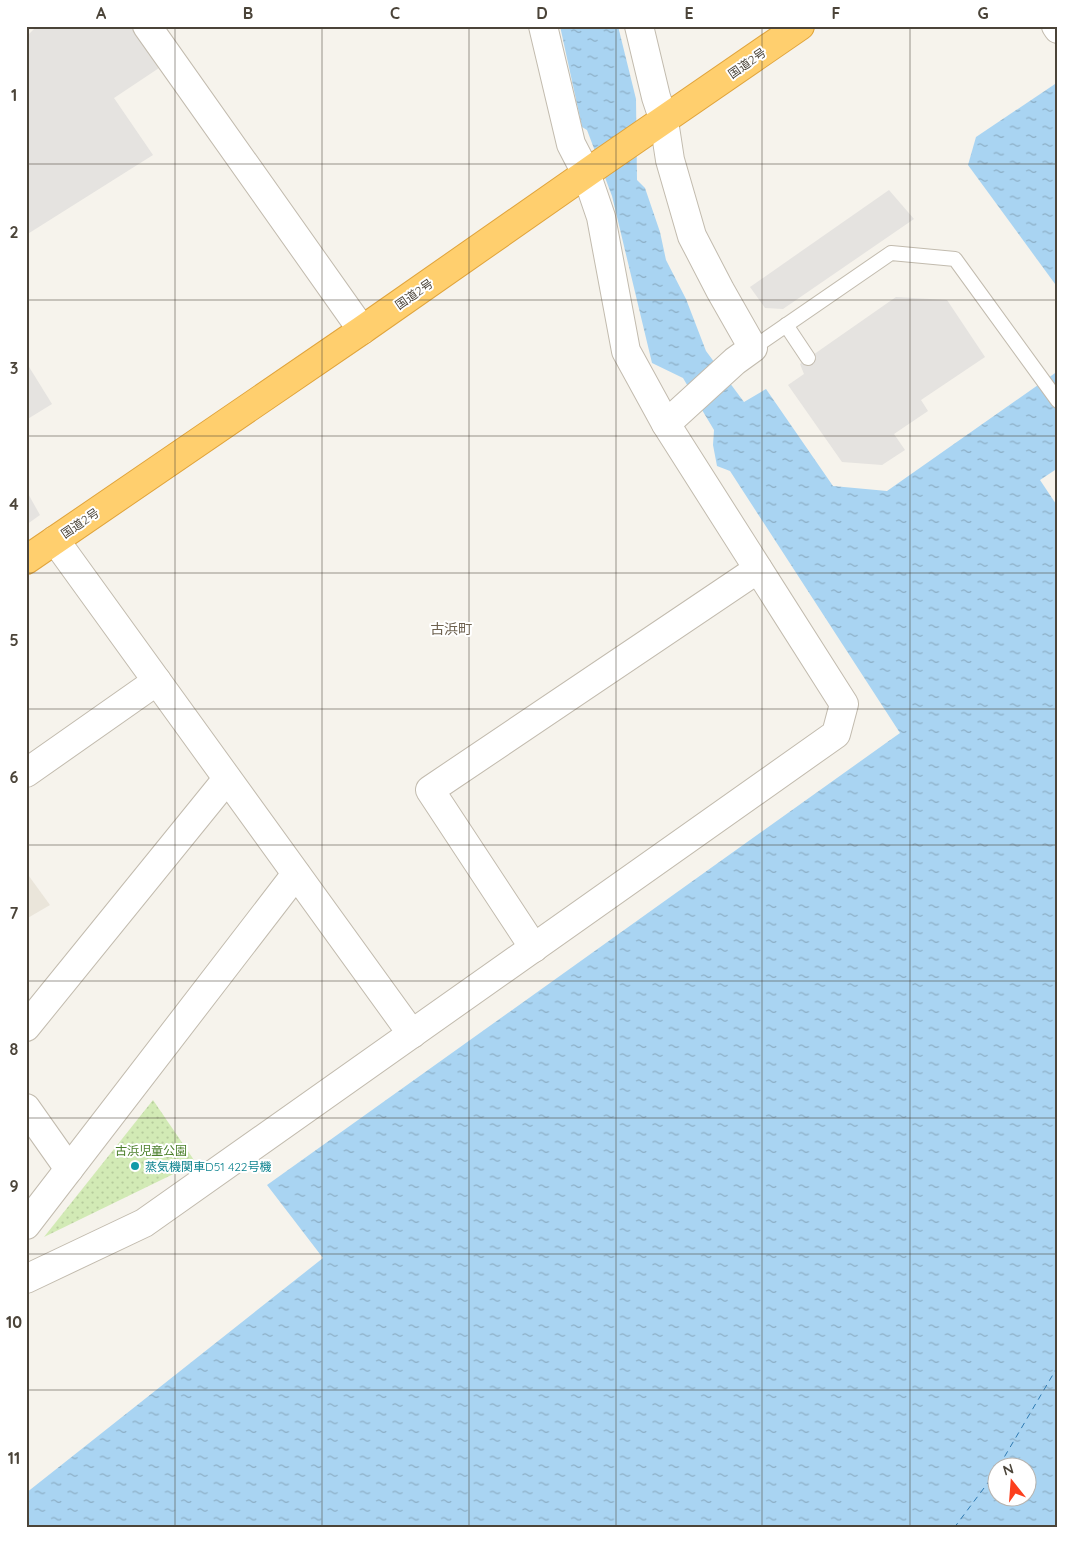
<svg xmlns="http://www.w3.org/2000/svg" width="1084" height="1554" font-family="Quicksand,'Noto Sans JP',sans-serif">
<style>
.residential{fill:#eae5da}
.park{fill:url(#park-dots)}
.parking{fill:#e5e3e0}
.water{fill:url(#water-ripples);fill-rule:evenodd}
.pier{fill:#f6f3ec}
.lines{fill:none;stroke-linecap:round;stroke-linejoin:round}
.ferry{stroke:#2e7ab2;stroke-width:1;stroke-dasharray:6 5;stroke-linecap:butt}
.lane-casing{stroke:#c2bbae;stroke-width:16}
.street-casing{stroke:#c2bbae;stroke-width:30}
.highway-casing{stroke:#e0a43c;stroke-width:30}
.lane{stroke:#fff;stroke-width:14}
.street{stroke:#fff;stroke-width:28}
.highway{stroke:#ffcf6e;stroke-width:28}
.grid{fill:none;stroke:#4b4439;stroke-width:1;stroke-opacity:0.55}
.culture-dot{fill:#0f9aa8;stroke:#fff;stroke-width:2}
.labels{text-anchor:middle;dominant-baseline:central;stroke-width:4;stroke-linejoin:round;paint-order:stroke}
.street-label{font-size:12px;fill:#4b4439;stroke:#fff}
.park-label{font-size:12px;fill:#4a7f2a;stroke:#fff}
.culture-label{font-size:12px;fill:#0d838f;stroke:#fff;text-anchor:start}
.neighbourhood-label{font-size:14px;fill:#6e6250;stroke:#fff}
.neatline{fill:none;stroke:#4b4439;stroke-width:2}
.grid-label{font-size:16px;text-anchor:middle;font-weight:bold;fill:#4b4439}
</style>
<defs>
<pattern id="park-dots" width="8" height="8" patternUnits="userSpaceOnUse" patternTransform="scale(1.25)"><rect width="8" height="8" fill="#d2eab5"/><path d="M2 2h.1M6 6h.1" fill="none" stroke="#b6ca9c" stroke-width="1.8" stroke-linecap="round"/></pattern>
<pattern id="water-ripples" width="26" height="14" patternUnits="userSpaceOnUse" patternTransform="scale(1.25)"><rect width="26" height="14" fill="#a9d4f2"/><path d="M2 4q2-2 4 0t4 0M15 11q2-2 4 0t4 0" fill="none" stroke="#8caec5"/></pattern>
</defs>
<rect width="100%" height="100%" fill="#f6f3ec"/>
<polygon class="residential" points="26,872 50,905 26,919"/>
<polygon class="park" points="153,1100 196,1163 44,1237"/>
<g class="parking">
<polygon points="37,26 139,26 171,60 114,98 153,155 26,235 26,37"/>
<polygon points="889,190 914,219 783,309 765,308 750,287"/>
<polygon points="896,297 947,300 985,357 921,400 928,411 894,434 905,450 882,465 842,462 788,385 804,374 800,364"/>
<polygon points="26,362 52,404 26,420"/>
<polygon points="26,490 40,515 26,525"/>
</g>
<g class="water">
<path d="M560 26H618L636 99 637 180 645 188 660 232 666 260 686 299 706 351 744 402 766 389 833 486 887 491 1058 371V1528H26V1493L323 1258 267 1185 900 733 730 471 717 466 713 445 714 430 683 378 652 363 612 196 587 130 582 127ZM996 1466H1026V1496H996Z"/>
<polygon points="1058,82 1058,288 968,165 976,137"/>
</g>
<polygon class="pier" points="1058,468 1058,507 1040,480"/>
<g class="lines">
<g class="ferry">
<polyline points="999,1466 1058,1366"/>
<polyline points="954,1528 996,1472"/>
</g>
<defs>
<g id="lane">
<polyline points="786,325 808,358"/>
<polyline points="753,348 891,253 955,259 1058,401"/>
</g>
<g id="street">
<polyline points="147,26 362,330"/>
<polyline points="639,26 656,97 664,121 670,160 692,236 720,290 753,348 735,361 666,424"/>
<polyline points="1056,26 1058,29"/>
<polyline points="55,540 412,1034"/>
<polyline points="26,773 157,681"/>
<polyline points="534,948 430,790 758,569"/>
<polyline points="26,1027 227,779"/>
<polyline points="26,1108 69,1169"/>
<polyline points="26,1225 296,874"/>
<polyline points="26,1279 144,1223 836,734 844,704 666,424 626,351 601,217 586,173 571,144 543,26"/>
</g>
<polyline id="highway" points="26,560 362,330 601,163 800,26"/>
</defs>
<use href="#lane" class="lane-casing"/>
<use href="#street" class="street-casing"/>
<use href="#highway" class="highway-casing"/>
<use href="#lane" class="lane"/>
<use href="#street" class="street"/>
<use href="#highway" class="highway"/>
</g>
<path class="grid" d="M175 26V1528M322 26V1528M469 26V1528M616 26V1528M762 26V1528M910 26V1528M26 164H1058M26 300H1058M26 436H1058M26 573H1058M26 709H1058M26 845H1058M26 981H1058M26 1118H1058M26 1254H1058M26 1390H1058"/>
<circle class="culture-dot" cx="135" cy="1166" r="5"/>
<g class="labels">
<g class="street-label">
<text transform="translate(747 63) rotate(-35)">国道2号</text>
<text transform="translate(414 294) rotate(-35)">国道2号</text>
<text transform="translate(80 523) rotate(-34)">国道2号</text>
</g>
<g class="park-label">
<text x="151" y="1150">古浜児童公園</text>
</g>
<g class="culture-label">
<text x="145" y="1166">蒸気機関車D51 422号機</text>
</g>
<g class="neighbourhood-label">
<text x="451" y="629">古浜町</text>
</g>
</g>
<rect width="1084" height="1554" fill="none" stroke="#ffffff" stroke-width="55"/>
<g transform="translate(1012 1482) rotate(343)"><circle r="24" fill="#ffffff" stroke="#b7b4b0"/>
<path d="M0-4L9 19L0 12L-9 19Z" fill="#fc3f1d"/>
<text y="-8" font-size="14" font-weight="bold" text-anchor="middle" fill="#4b4439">N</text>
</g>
<rect x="28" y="28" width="1028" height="1498" class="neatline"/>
<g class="grid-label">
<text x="101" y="19">A</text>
<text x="248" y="19">B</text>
<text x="395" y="19">C</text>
<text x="542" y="19">D</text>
<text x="689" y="19">E</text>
<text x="836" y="19">F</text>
<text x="983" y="19">G</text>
<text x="14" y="101">1</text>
<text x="14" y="238">2</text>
<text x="14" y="374">3</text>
<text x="14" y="510">4</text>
<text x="14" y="646">5</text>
<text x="14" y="783">6</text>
<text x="14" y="919">7</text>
<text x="14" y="1055">8</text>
<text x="14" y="1192">9</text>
<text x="14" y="1328">10</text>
<text x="14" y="1464">11</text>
</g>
</svg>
